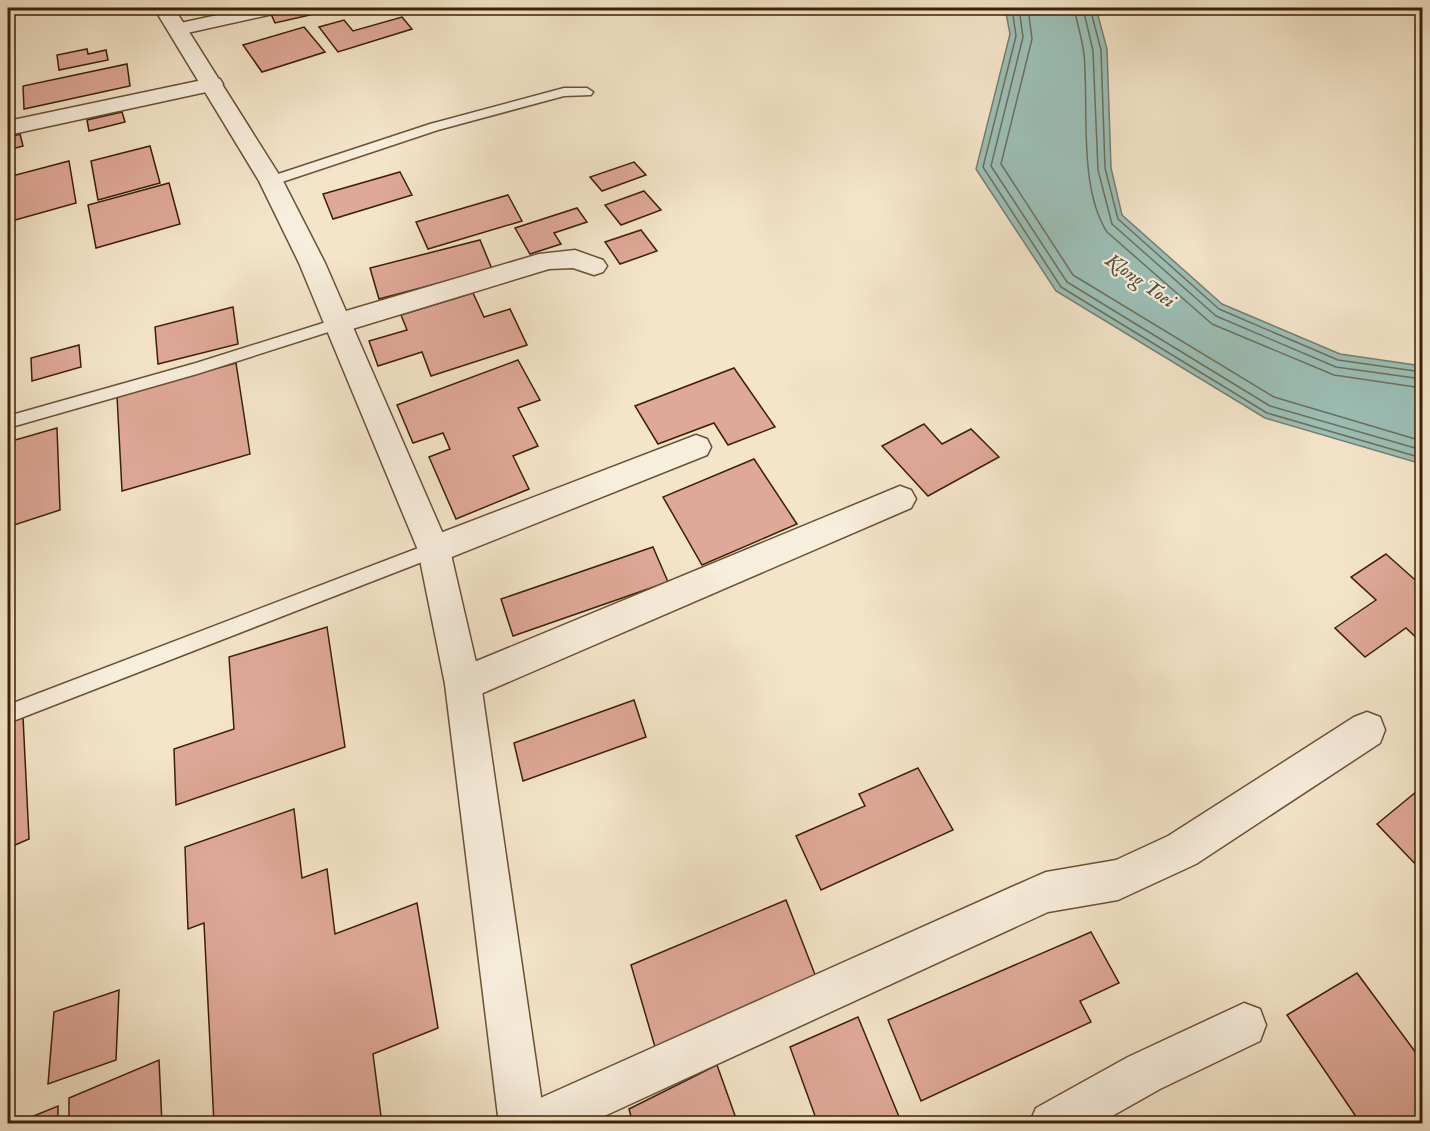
<svg xmlns="http://www.w3.org/2000/svg" width="1430" height="1131" font-family="'IM FELL English',serif">
<style>
.water{fill:#9cbfb7;stroke:#75806f;stroke-width:1.5}
.lines{fill:none;stroke-linecap:round;stroke-linejoin:round}
.shore{stroke:#6c705c;stroke-width:1.5}
.building{fill:#e0a899;stroke:#3b2102;stroke-width:1.5}
.service-casing{stroke:#695234;stroke-width:3}
.minor-casing{stroke:#695234;stroke-width:3}
.tertiary-casing{stroke:#695234;stroke-width:3}
.service{fill:#f8eedd;fill-rule:evenodd}
.minor{fill:#f8eedd;fill-rule:evenodd}
.tertiary{fill:#f8eedd;fill-rule:evenodd}
.labels{text-anchor:middle;dominant-baseline:central;stroke-width:4.5;stroke-linejoin:round;paint-order:stroke}
.far-water-label{font-size:20px;font-style:italic;fill:#585038;stroke:#f8eedd}
</style>
<rect width="100%" height="100%" fill="#f4e5ca"/>
<filter id="stains"><feTurbulence type="fractalNoise" baseFrequency=".00333" numOctaves="4"/><feColorMatrix values="0 0 0 0 .2 0 0 0 0 .09 0 0 0 0 .02 0 0 0 .5 -.17"/></filter>
<radialGradient id="worn" r=".72"><stop offset=".6" stop-color="#630" stop-opacity="0"/><stop offset="1" stop-color="#630" stop-opacity=".3"/></radialGradient>
<polygon class="water" points="1005,8 1096,8 1107,49 1111,168 1122,215 1222,304 1340,354 1422,366 1422,464 1265,418 1056,291 976,169 1010,34"/>
<g class="lines">
<g class="shore">
<polyline points="1012,8 1016,36 983,167 1061,287 1267,413 1422,458"/>
<polyline points="1019,8 1023,37 991,166 1067,282 1270,406 1422,450"/>
<polyline points="1028,8 1032,39 1001,164 1073,275 1274,397 1422,441"/>
<path d="M1074 8C1077 23 1082 38 1084 54 1089 106 1078 187 1107 232L1212 324 1334 375 1422 388"/>
<polyline points="1083,8 1093,51 1098,170 1112,224 1216,316 1336,367 1422,379"/>
<polyline points="1090,8 1101,50 1105,168 1118,219 1219,309 1338,360 1422,372"/>
</g>
</g>
<g class="building">
<polygon points="300,8 307,8 310,15 275,23 271,14"/>
<polygon points="454,8 484,8 484,9 457,14"/>
<polygon points="402,17 412,29 338,52 319,27 344,20 353,31"/>
<polygon points="304,27 325,52 262,72 243,45"/>
<polygon points="87,49 88,54 106,50 108,60 59,70 57,55"/>
<polygon points="127,64 130,86 24,109 23,86"/>
<polygon points="122,112 125,122 89,131 87,120"/>
<polygon points="20,134 23,146 8,150 8,138"/>
<polygon points="150,146 160,183 98,200 91,161"/>
<polygon points="69,161 76,203 8,222 8,177"/>
<polygon points="634,162 646,175 602,191 590,177"/>
<polygon points="400,172 412,195 333,219 323,194"/>
<polygon points="169,183 180,224 96,248 88,205"/>
<polygon points="644,191 661,210 621,225 605,205"/>
<polygon points="508,195 522,221 428,249 416,222"/>
<polygon points="577,208 587,222 554,233 561,244 530,254 515,228"/>
<polygon points="641,230 657,251 620,264 605,242"/>
<polygon points="480,240 492,269 379,299 370,268"/>
<polygon points="473,293 484,317 510,309 527,345 431,376 422,352 378,366 369,341 407,330 401,315"/>
<polygon points="233,307 238,344 158,364 155,327"/>
<polygon points="79,345 81,367 32,381 31,358"/>
<polygon points="518,360 540,400 518,408 538,446 513,456 529,489 456,519 429,457 450,449 443,433 413,443 397,405"/>
<polygon points="236,363 250,454 122,491 117,396"/>
<polygon points="734,368 775,427 728,445 714,423 658,444 635,406"/>
<polygon points="924,424 942,444 971,429 999,457 928,496 882,446"/>
<polygon points="57,428 60,510 8,527 8,442"/>
<polygon points="754,459 797,524 702,565 663,497"/>
<polygon points="653,547 668,582 513,636 501,599"/>
<polygon points="1386,554 1422,586 1422,643 1406,628 1365,657 1335,628 1376,600 1351,577"/>
<polygon points="327,627 345,747 176,805 174,749 234,729 229,657"/>
<polygon points="634,700 646,737 523,781 514,743"/>
<polygon points="23,717 29,839 8,848 8,722"/>
<polygon points="918,768 953,830 821,890 796,836 865,806 859,794"/>
<polygon points="1422,787 1422,871 1377,824"/>
<polygon points="294,809 302,878 327,869 335,934 417,903 438,1028 373,1054 382,1124 214,1124 204,923 188,929 185,847"/>
<polygon points="786,900 816,977 655,1047 631,965"/>
<polygon points="1091,932 1119,983 1080,1001 1091,1022 921,1101 888,1020"/>
<polygon points="1357,973 1422,1061 1422,1124 1361,1124 1287,1015"/>
<polygon points="119,990 116,1060 48,1084 54,1012"/>
<polygon points="858,1017 902,1124 818,1124 790,1047"/>
<polygon points="159,1060 162,1124 69,1124 69,1098"/>
<polygon points="717,1065 738,1124 633,1124 629,1109"/>
<polygon points="58,1106 58,1124 14,1124"/>
</g>
<g class="lines">
<defs>
<g id="service">
<polygon points="587,88 593,92 591,95 564,96 438,130 276,184 266,184 264,181 266,178 430,124 564,88"/>
<polygon points="339,318 346,323 344,327 197,374 8,428 8,416 196,363"/>
<polygon points="434,542 440,545 443,550 440,555 8,723 8,705"/>
</g>
<g id="minor">
<polygon points="250,8 285,8 282,12 178,35 171,33 168,29 171,25"/>
<polygon points="212,78 220,79 223,84 220,89 8,135 8,121"/>
<polygon points="575,250 603,260 607,266 603,272 594,275 573,268 549,269 339,333 329,330 325,323 329,316 539,254"/>
<polygon points="696,435 707,439 711,447 707,455 434,564 422,560 418,550 422,540"/>
<polygon points="900,486 911,490 916,499 911,508 476,696 463,701 450,696 445,684 450,672"/>
<polygon points="1367,712 1380,717 1385,730 1380,743 1196,864 1118,900 1048,912 587,1124 511,1124 518,1108 1032,878 1046,872 1116,860 1168,836 1354,717"/>
<polygon points="1244,1003 1260,1009 1266,1025 1260,1041 1160,1089 1098,1124 1029,1124 1036,1108 1128,1057"/>
</g>
<polygon id="tertiary" points="154,8 174,8 283,181 325,263 450,550 481,684 545,1124 499,1124 445,684 418,550 299,263 259,181"/>
</defs>
<use href="#service" class="service-casing"/>
<use href="#minor" class="minor-casing"/>
<use href="#tertiary" class="tertiary-casing"/>
<use href="#service" class="service"/>
<use href="#minor" class="minor"/>
<use href="#tertiary" class="tertiary"/>
</g>
<g class="labels">
<g class="far-water-label">
<text transform="translate(1140 281) rotate(35)">Klong Toei</text>
</g>
</g>
<rect width="1430" height="1131" fill="none" stroke="#f4e5ca" stroke-width="30"/>
<rect x="9" y="9" width="1412" height="1113" fill="none" stroke="#3b2102" stroke-width="3"/>
<rect x="15" y="15" width="1400" height="1101" fill="none" stroke="#3b2102" stroke-width="1.5"/>
<rect width="100%" height="100%" filter="url(#stains)"/>
<rect width="100%" height="100%" fill="url(#worn)"/>
</svg>
